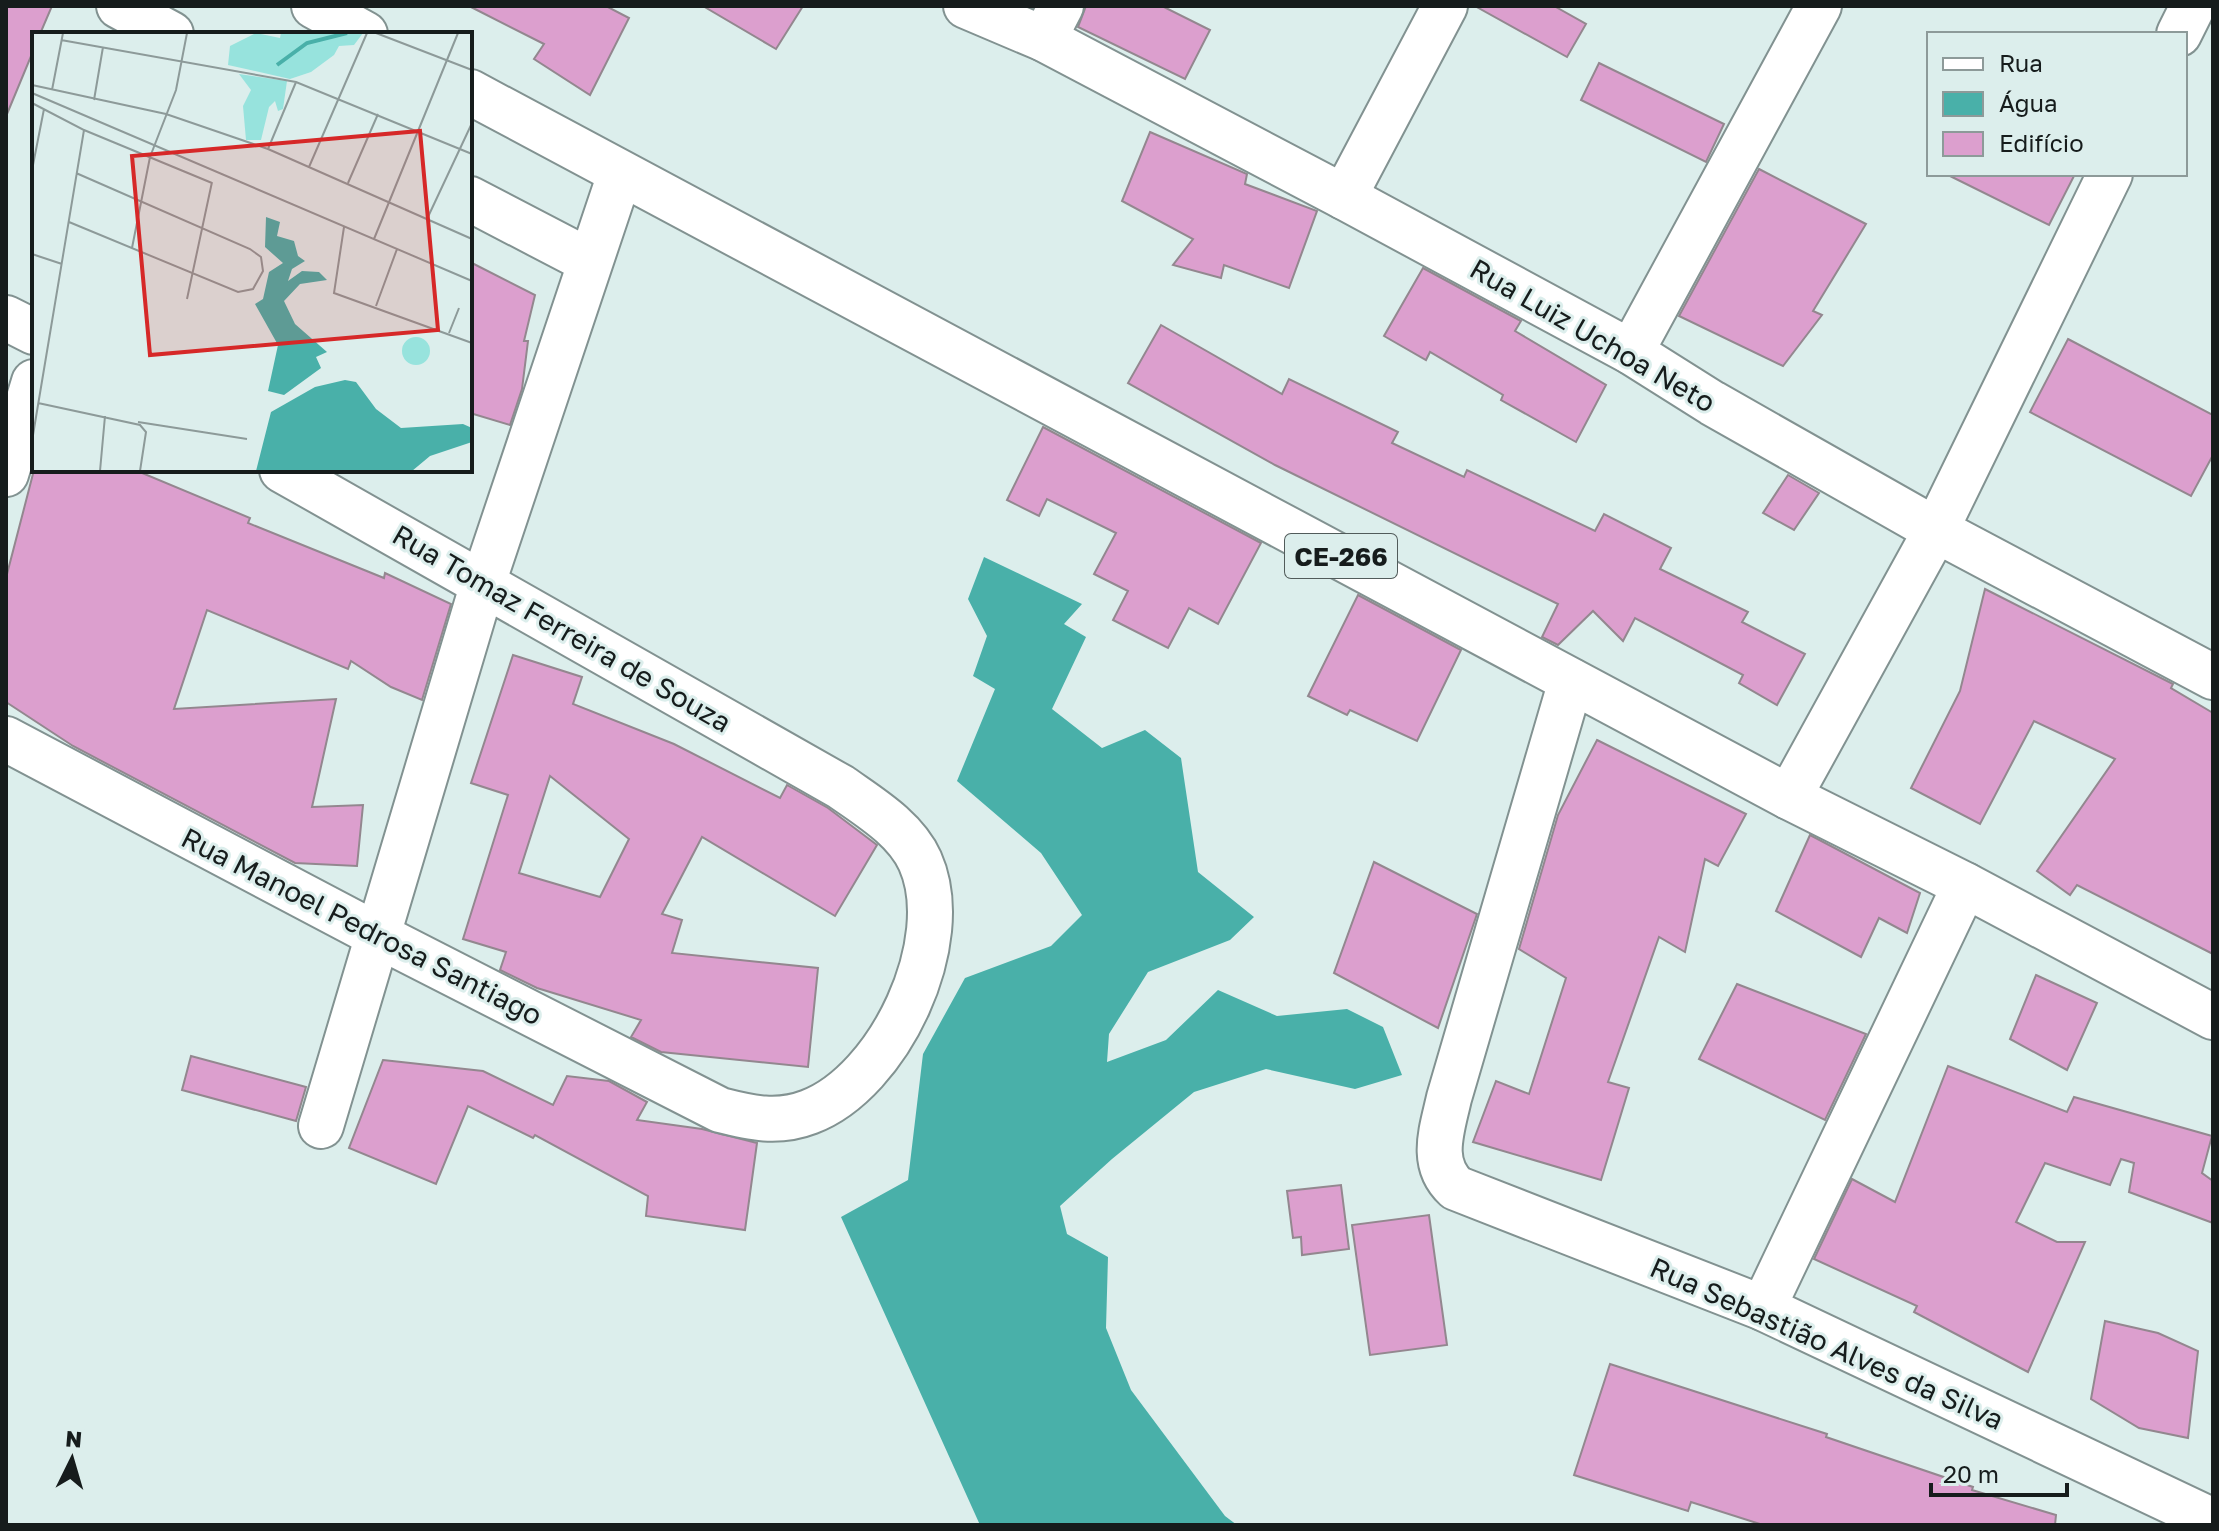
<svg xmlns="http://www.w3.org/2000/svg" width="2219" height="1531" font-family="'Golos Text',sans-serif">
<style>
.water{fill:#49b0a9}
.building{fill:#dc9fce;stroke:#93878f;stroke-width:2;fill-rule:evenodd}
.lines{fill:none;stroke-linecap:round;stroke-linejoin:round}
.minor-casing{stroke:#829291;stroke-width:48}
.primary-casing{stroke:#829291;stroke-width:48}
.minor{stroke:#fff;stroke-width:44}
.primary{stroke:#fff;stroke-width:44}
.labels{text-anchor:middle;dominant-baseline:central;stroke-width:6;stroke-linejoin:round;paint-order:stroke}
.shield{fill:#dceeec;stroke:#515b5a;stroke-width:2}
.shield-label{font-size:26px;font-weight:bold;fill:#161c1c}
.street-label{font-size:28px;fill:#161c1c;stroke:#dceeec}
.inset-river{fill:none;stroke:#49b0a9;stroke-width:4}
.inset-road{fill:none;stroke:#8d9a99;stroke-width:2}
.view{fill:#d62828;fill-opacity:0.15;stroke:#d62828;stroke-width:4}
.inset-edge{fill:none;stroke:#161c1c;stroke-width:4}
</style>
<rect width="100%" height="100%" fill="#dceeec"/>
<polygon class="water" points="984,557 1082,604 1064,624 1086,637 1052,709 1102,748 1145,730 1181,758 1198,872 1254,917 1230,940 1148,972 1109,1034 1107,1062 1166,1040 1218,990 1277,1016 1347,1009 1383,1027 1402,1075 1355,1089 1266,1069 1194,1092 1112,1159 1060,1206 1067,1234 1108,1257 1106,1328 1131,1390 1225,1516 1237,1525 980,1525 841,1217 908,1180 923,1054 965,978 1051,946 1082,915 1041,853 957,781 995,689 973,676 987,636 968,599"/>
<g class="building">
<polygon points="6,6 52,6 40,34 34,34 34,49 7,114"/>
<polygon points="469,6 606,6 629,18 590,95 534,59 544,44"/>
<polygon points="703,6 803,6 776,49"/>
<polygon points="1086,6 1162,6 1210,30 1185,79 1078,27"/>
<polygon points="1475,6 1554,6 1586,24 1567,57"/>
<polygon points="1599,63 1724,124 1706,162 1581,100"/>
<polygon points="1150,132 1247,174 1245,184 1317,211 1289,288 1224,265 1221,278 1173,265 1193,239 1122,201"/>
<polygon points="1759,169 1866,224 1813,311 1822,315 1783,366 1679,316"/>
<polygon points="1946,174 2075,174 2049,225"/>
<polygon points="470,262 535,295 524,341 528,341 522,389 510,425 470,413"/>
<polygon points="1423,268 1521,321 1515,331 1606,385 1576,442 1501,400 1503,395 1430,352 1426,360 1384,336"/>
<polygon points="1161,325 1282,394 1289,379 1398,432 1392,443 1464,477 1467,470 1595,531 1604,514 1671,548 1660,569 1748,612 1742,622 1805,654 1777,705 1739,683 1743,675 1635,618 1623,641 1593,611 1558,645 1542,637 1558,604 1275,465 1128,383"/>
<polygon points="2068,339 2213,415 2213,455 2191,496 2030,412"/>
<polygon points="1043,427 1261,543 1218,624 1189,608 1168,648 1113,620 1128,591 1094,574 1116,533 1047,499 1039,516 1007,500"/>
<polygon points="34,470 135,470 250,518 248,523 384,578 385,573 451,604 422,700 391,687 351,661 348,669 207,610 174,709 336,699 312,807 363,805 357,866 295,863 73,746 6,702 6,578"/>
<polygon points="1788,475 1819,493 1794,530 1763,513"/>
<polygon points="1985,589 2173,684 2171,688 2213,713 2213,954 2077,885 2070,895 2037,871 2115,759 2034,721 1980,824 1911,788 1960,691"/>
<polygon points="1358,595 1461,650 1417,741 1350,710 1347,715 1308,696"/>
<path d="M513 655 582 677 573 704 674 744 780 798 787 785 828 808 877 845 835 916 702 837 662 914 682 920 672 953 818 968 808 1067 661 1052 631 1037 641 1020 537 988 500 970 506 952 463 939 508 795 471 783ZM550 776 629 839 600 897 519 873Z"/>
<polygon points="1597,740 1746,814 1718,866 1705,859 1685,952 1659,937 1608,1082 1629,1088 1601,1180 1473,1142 1496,1081 1529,1094 1566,978 1519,949 1558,815"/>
<polygon points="1810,835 1920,893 1907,933 1879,918 1861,957 1776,911"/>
<polygon points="1374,862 1477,914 1438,1028 1334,973"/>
<polygon points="2036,975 2097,1003 2067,1070 2010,1039"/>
<polygon points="1737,984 1866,1034 1825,1120 1699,1059"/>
<polygon points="191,1056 306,1087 296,1121 182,1090"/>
<polygon points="383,1060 483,1071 553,1105 567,1076 609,1081 647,1102 637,1120 702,1129 757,1143 745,1230 646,1216 648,1196 535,1135 533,1138 468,1106 436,1184 349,1148"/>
<polygon points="1948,1066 2067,1112 2074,1097 2212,1136 2202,1173 2213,1181 2213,1223 2129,1192 2134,1163 2121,1159 2110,1185 2045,1163 2016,1222 2057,1242 2085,1242 2028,1372 1914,1312 1917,1306 1814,1259 1852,1179 1895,1202"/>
<polygon points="1341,1185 1349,1249 1302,1255 1301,1237 1293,1238 1287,1191"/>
<polygon points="1429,1215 1447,1345 1370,1355 1352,1225"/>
<polygon points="2105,1321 2158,1333 2198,1351 2188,1438 2139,1428 2091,1399"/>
<polygon points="1610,1364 1827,1434 1826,1437 1973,1487 1972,1490 2056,1515 2055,1525 1763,1525 1691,1502 1688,1511 1574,1475"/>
</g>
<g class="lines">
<defs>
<g id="minor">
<polyline points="119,6 171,34"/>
<polyline points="966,6 1044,39 1344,197 1631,352 1712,403 1936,530 2213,677"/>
<polyline points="2179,34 2193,6"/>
<polyline points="1044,39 1061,6"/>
<polyline points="1344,197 1445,6"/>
<polyline points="470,199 589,261"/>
<polyline points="6,318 34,332"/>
<polyline points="1631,352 1819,6"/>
<polyline points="6,474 34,382"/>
<path d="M1571 681 1449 1098C1442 1130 1429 1163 1456 1188L1763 1308 2213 1521"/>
<path d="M6 739 377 935 720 1110C751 1118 778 1124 809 1112 889 1082 956 941 920 861 905 828 869 807 841 787L282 470"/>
<polyline points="1789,797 1936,530 2110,174"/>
<polyline points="321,1126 483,583 620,174"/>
<polyline points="1763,1308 1965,885"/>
</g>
<g id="primary">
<polyline points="314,6 365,34"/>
<polyline points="470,92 1789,797 1965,885 2213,1017"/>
</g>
</defs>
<use href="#minor" class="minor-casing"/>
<use href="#primary" class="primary-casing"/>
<use href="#minor" class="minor"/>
<use href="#primary" class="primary"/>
</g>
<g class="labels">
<rect class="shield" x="1285" y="534" width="112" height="44" rx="6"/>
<g class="shield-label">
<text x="1341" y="556">CE-266</text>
</g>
<g class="street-label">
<text transform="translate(1593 335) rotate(30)">Rua Luiz Uchoa Neto</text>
<text transform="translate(562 628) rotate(30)">Rua Tomaz Ferreira de Souza</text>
<text transform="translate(362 926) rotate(27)">Rua Manoel Pedrosa Santiago</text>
<text transform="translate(1827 1343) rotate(24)">Rua Sebastião Alves da Silva</text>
</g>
</g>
<g transform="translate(32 32)">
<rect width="440" height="440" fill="#dceeec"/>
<path d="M224 1 248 6 249 1H331L322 13 307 14 302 23 279 40 258 47 196 33 198 14ZM207 42 255 49 251 77 246 79 243 69 237 75 229 108H214L211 74 219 58ZM370 319a14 14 0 1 1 28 0a14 14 0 1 1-28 0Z" fill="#97e3dd"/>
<path d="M234 185 248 190 245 204 262 209 266 224 273 229 260 237 256 249 270 239 287 240 295 248 268 252 252 269 263 292 295 320 284 325 289 336 252 363 236 359 246 313 223 272 231 267 237 240 251 231 233 215ZM313 348 324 350 344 377 369 396 431 392 440 396V410L398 424 380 439H224L239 380 283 355Z" fill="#49b0a9"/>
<path class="inset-river" d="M245 33 275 11 315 1"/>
<path class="inset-road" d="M344 1 440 38M29 8 264 50 440 122M0 53 134 82 236 117 440 207M20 58 31 1M0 61 440 249M62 68 71 15M0 71 52 98 0 409M52 98 180 151M236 117 264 50M277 135 335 1M0 138 12 77M316 151 346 82M395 187 440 91M37 190 206 260 221 257 231 239 229 225 218 217 44 141M312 195 302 261 440 311M342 207 426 1M100 216 118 125 144 58 155 1M0 222 30 232M155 267 180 150M344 274 365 217M417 301 427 276M6 371 108 393 114 400 108 439M106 390 215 407M68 439 73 384"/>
<path class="view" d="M388 99 406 298 118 323 100 124Z"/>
<rect width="440" height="440" class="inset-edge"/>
</g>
<rect width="2219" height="1531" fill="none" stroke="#161c1c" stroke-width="16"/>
<rect x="1927" y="32" width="260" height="144" fill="#dceeec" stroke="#8d9a99" stroke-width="2"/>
<rect x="1943" y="58" width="40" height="12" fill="#ffffff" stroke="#8d9a99" stroke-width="2"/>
<text x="1999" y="72" font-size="24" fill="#161c1c">Rua</text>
<rect x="1943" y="92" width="40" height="24" fill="#49b0a9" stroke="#8d9a99" stroke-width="2"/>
<text x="1999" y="112" font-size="24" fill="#161c1c">Água</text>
<rect x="1943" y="132" width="40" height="24" fill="#dc9fce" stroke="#8d9a99" stroke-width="2"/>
<text x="1999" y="152" font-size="24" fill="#161c1c">Edifício</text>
<g transform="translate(72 1459) rotate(5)" stroke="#dceeec" stroke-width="6" paint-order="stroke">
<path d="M0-6L14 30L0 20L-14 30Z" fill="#161c1c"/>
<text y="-12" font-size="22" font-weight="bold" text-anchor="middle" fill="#161c1c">N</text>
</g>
<path d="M1931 1483v12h136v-12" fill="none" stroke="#161c1c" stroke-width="4"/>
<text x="1943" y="1483" font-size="24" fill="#161c1c" stroke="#dceeec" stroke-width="6" paint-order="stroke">20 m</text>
</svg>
